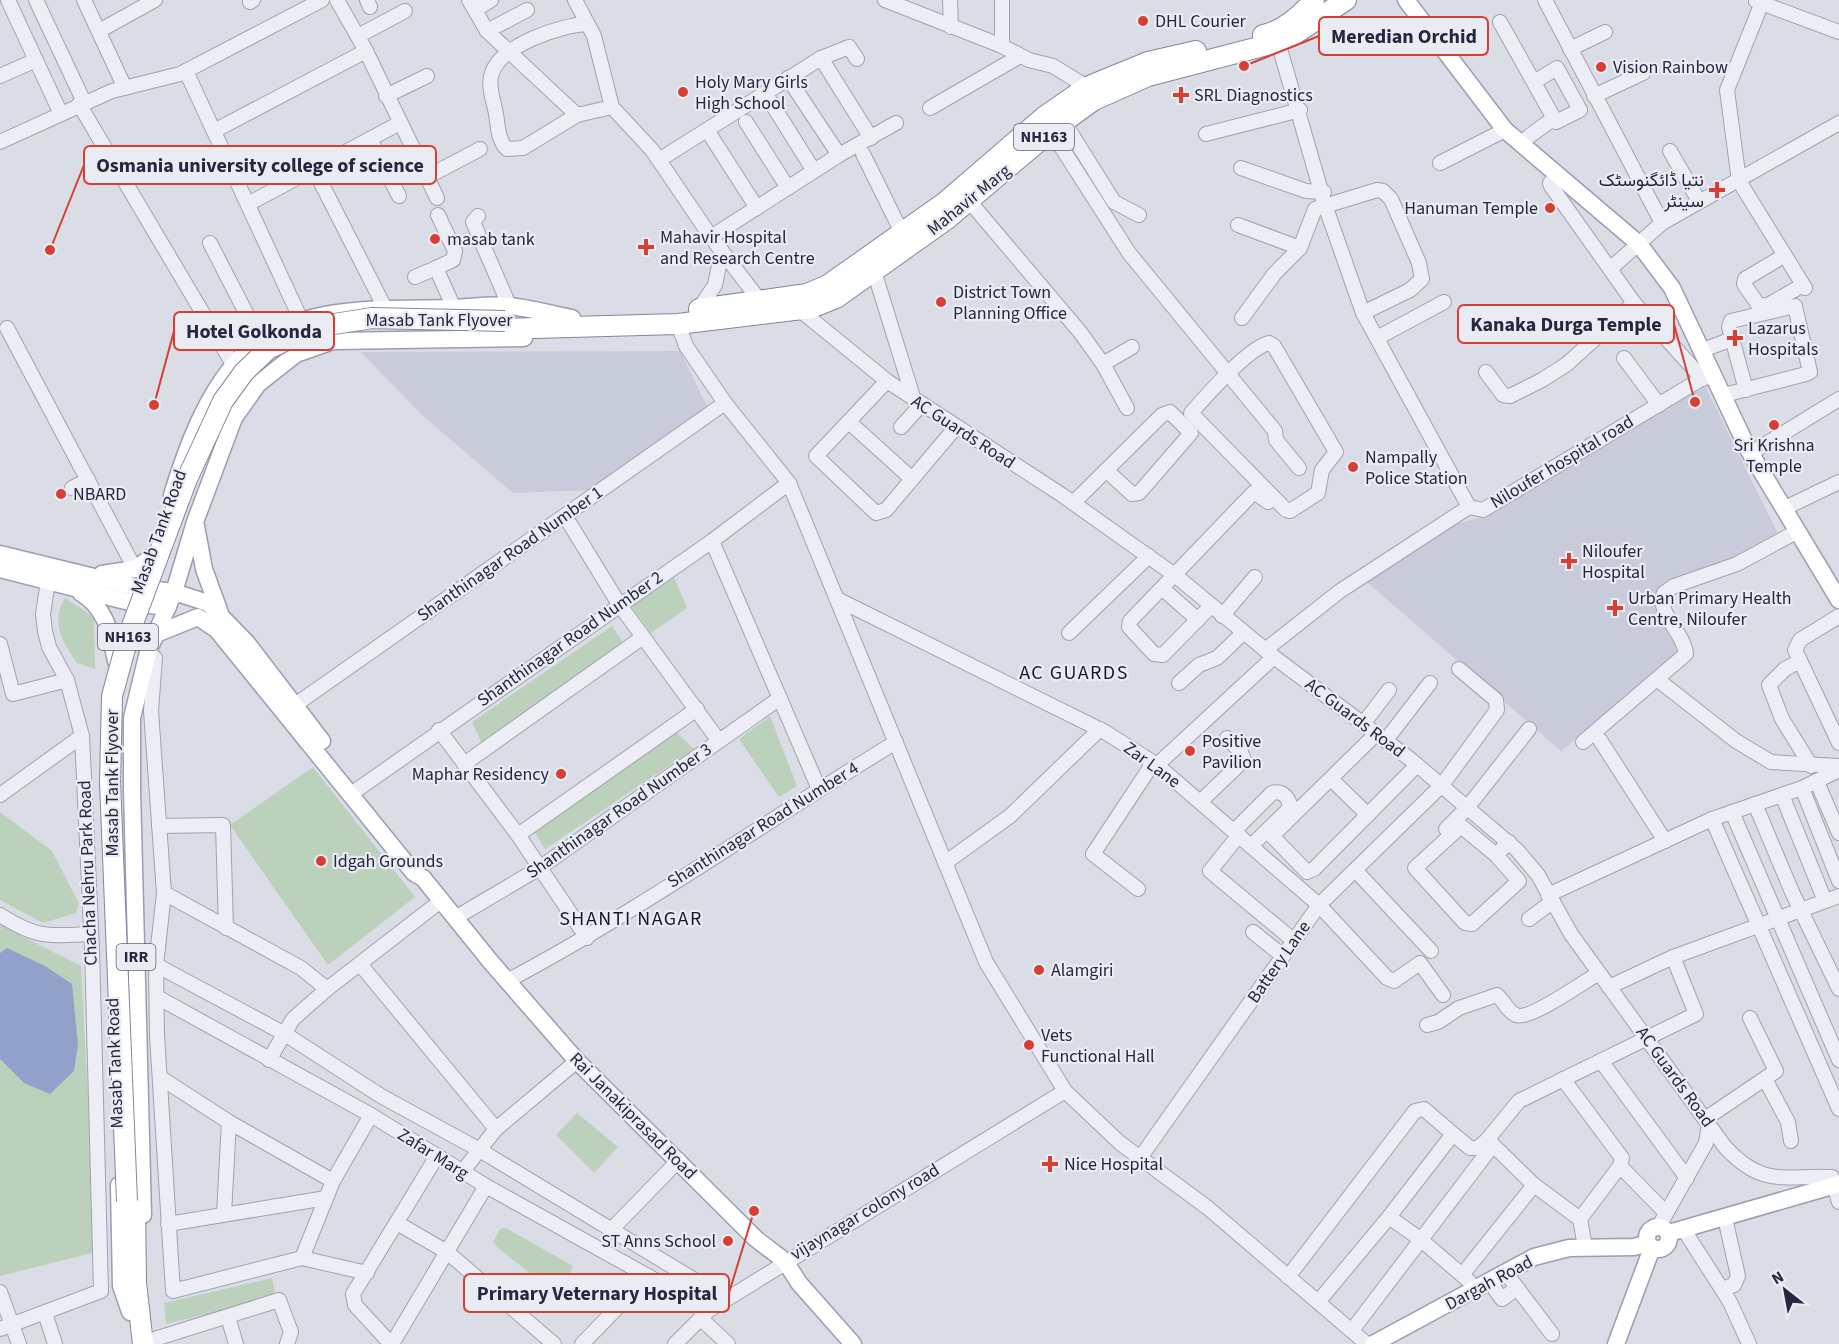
<svg xmlns="http://www.w3.org/2000/svg" width="1839" height="1344" font-family="'Source Sans 3',Vazirmatn,sans-serif">
<style>
.built{fill:#c8cbd9}
.green{fill:#bcd1bb}
.water{fill:#92a1ca}
.lines{fill:none;stroke-linecap:round;stroke-linejoin:round}
.minor-casing{stroke:#a0a2b0;stroke-width:16}
.major-casing{stroke:#999eb3;stroke-width:19}
.highway-casing{stroke:#81869e;stroke-width:22}
.minor{stroke:#edeef5;stroke-width:14}
.major{stroke:#fff;stroke-width:16}
.highway{stroke:#fff;stroke-width:20}
.highway-bridge-casing{stroke:#81869e;stroke-width:22;stroke-linecap:butt}
.highway-bridge{stroke:#fff;stroke-width:20}
.poi-dot{fill:#d73f34;stroke:#eaecf4;stroke-width:2}
.labels{text-anchor:middle;dominant-baseline:central;stroke-width:4.5;stroke-linejoin:round;paint-order:stroke}
.shield{fill:#eaecf4;stroke:#5f6274;stroke-width:1.5}
.shield-label{font-size:16px;font-weight:bold;fill:#24273d}
.poi-label{font-size:18px;fill:#24273d;stroke:#eaecf4;text-anchor:start}
.street-label{font-size:18px;fill:#24273d;stroke:#eaecf4}
.neighbourhood-label{font-size:20px;letter-spacing:1.5px;fill:#16192d;stroke:#eaecf4}
.leader{fill:none;stroke:#d73f34;stroke-width:2}
.callout-dot{fill:#d73f34;stroke:#eaecf4;stroke-width:2}
.callout{fill:#eaecf4;stroke:#d73f34;stroke-width:2}
.callout-label{font-size:20px;text-anchor:middle;font-weight:bold;fill:#24273d}
</style>
<rect width="100%" height="100%" fill="#dadce6"/>
<g class="built">
<polygon points="680,351 708,408 590,490 513,493 422,415 361,352"/>
<polygon points="1705,386 1781,540 1665,598 1688,651 1561,751 1367,582 1459,523 1480,518"/>
</g>
<g class="green">
<polygon points="674,577 687,608 651,633 631,606"/>
<path d="M65 598 94 617 95 669 77 663C63 641 50 624 65 598Z"/>
<polygon points="612,626 626,647 482,744 472,722"/>
<polygon points="770,716 797,786 779,797 739,739"/>
<polygon points="675,731 694,749 545,849 533,829"/>
<polygon points="313,767 415,897 328,965 230,825"/>
<polygon points="0,812 52,851 79,904 76,913 43,923 0,900"/>
<polygon points="0,925 81,966 96,1252 0,1276"/>
<polygon points="577,1113 618,1147 594,1173 556,1135"/>
<polygon points="506,1228 573,1266 564,1287 551,1290 497,1247 493,1242 500,1229"/>
<polygon points="272,1278 276,1297 166,1324 164,1303"/>
</g>
<polygon class="water" points="7,948 45,966 72,984 78,1045 74,1071 50,1094 24,1083 0,1059 0,953"/>
<g class="lines">
<defs>
<g id="minor">
<polyline points="8,0 60,112"/>
<polyline points="36,0 84,102"/>
<polyline points="84,0 125,88"/>
<polyline points="337,0 366,51 437,198"/>
<polyline points="367,0 370,7"/>
<polyline points="469,0 487,31 577,115 612,107"/>
<polyline points="575,0 594,36 612,107 652,150 711,237 760,301"/>
<polyline points="885,0 1002,46 1029,60 1053,66 1087,87"/>
<polyline points="950,0 951,27"/>
<polyline points="1002,0 1002,46"/>
<polyline points="1545,0 1662,223"/>
<polyline points="1763,0 1727,90 1739,181 1805,288"/>
<polyline points="1756,1 1839,32"/>
<polyline points="250,2 253,0"/>
<polyline points="475,10 491,0"/>
<polyline points="1500,22 1556,122 1580,110 1557,68 1534,82"/>
<polyline points="99,31 155,0"/>
<polyline points="487,31 527,10"/>
<polyline points="358,36 405,11"/>
<polyline points="1278,42 1325,205 1363,313 1469,507"/>
<polyline points="1570,49 1605,32"/>
<polyline points="821,58 871,138"/>
<polyline points="186,71 302,322"/>
<polyline points="0,76 36,60"/>
<polyline points="788,78 839,155"/>
<polyline points="765,93 814,171"/>
<polyline points="386,96 427,76"/>
<polyline points="1594,96 1643,73"/>
<polyline points="79,104 234,366"/>
<polyline points="930,108 1020,56"/>
<path d="M577 115 523 148 507 149C498 141 498 126 496 114 494 102 487 85 492 73 501 45 561 25 587 24"/>
<polyline points="746,122 788,188"/>
<polyline points="1064,122 1114,202 1139,215"/>
<polyline points="707,130 757,208"/>
<polyline points="214,131 366,51"/>
<polyline points="1051,131 1129,253 1275,431 1276,440 1299,468"/>
<polyline points="1206,134 1300,110"/>
<polyline points="370,139 399,196"/>
<polyline points="0,142 112,91 180,74 322,0"/>
<polyline points="1520,143 1554,118"/>
<polyline points="1670,151 1699,201"/>
<polyline points="863,154 902,233"/>
<polyline points="659,160 821,58 849,47 857,59"/>
<polyline points="1440,163 1505,130"/>
<polyline points="1241,168 1306,191 1324,192"/>
<polyline points="314,169 385,308"/>
<polyline points="1558,175 1550,183 1551,186 1634,303 1703,379"/>
<polyline points="427,177 480,149"/>
<polyline points="970,202 1080,332 1103,364 1127,408"/>
<polyline points="248,204 400,123"/>
<polyline points="438,215 455,251 453,260 436,268 454,308"/>
<polyline points="478,216 473,222 509,305"/>
<polyline points="1238,225 1300,248"/>
<polyline points="711,237 839,155 896,123"/>
<polyline points="210,243 260,340"/>
<polyline points="1777,260 1745,279 1744,284 1759,306 1768,305 1803,285"/>
<polyline points="1610,269 1662,223 1839,123"/>
<polyline points="874,271 914,400"/>
<polyline points="415,277 436,268"/>
<polyline points="699,309 715,285 722,251"/>
<path d="M800 310 887 381 1062 495 1176 576 1274 657 1410 759 1517 850 1538 875 1571 934 1725 1147C1763 1188 1784 1175 1832 1177L1839 1202"/>
<polyline points="1242,318 1275,273 1300,248 1315,209 1377,190 1383,191 1391,199 1419,263 1422,279 1410,290 1363,313"/>
<polyline points="678,324 686,346 725,403 789,483 986,962 1065,1091 1120,1143 1208,1208 1367,1344"/>
<polyline points="7,328 135,569"/>
<polyline points="1377,338 1444,302"/>
<path d="M1269 343 1274 346 1336 452 1322 470 1318 493 1290 511 1286 510 1191 413C1206 396 1248 348 1269 343Z"/>
<polyline points="1703,350 1732,339"/>
<polyline points="1624,358 1659,405"/>
<polyline points="1103,364 1132,347"/>
<polyline points="1486,372 1503,395 1510,396 1542,380 1567,364 1634,303"/>
<polyline points="887,381 816,456 876,513 886,510 956,427"/>
<path d="M1724 395C1751 388 1779 381 1806 374L1810 372 1795 306 1731 321 1729 327 1746 390"/>
<polyline points="849,422 912,479"/>
<polyline points="901,427 921,405"/>
<polyline points="1751,453 1839,399"/>
<polyline points="72,488 88,480"/>
<polyline points="1073,503 1162,415 1170,412 1191,433 1139,493 1132,494 1106,470"/>
<polyline points="1785,508 1839,482"/>
<polyline points="565,516 619,604 719,741"/>
<polyline points="712,541 819,789"/>
<polyline points="1163,589 1198,620"/>
<polyline points="837,599 1105,732 1157,765 1319,905 1387,978 1394,981 1420,963 1443,995"/>
<polyline points="1211,606 1163,655 1154,654 1129,627 1130,621 1254,492 1268,502"/>
<polyline points="1222,616 1255,577"/>
<polyline points="1839,616 1800,640 1795,650 1839,743"/>
<polyline points="1069,633 1149,556"/>
<polyline points="0,644 13,694 67,680"/>
<polyline points="1265,650 1340,591 1469,507 1483,510 1713,372"/>
<polyline points="155,658 151,711 164,893 156,965 157,1035 173,1291 302,1258 367,1273"/>
<polyline points="1800,661 1785,669 1769,685 1782,719 1811,766"/>
<polyline points="1658,680 1736,741 1771,762 1839,766"/>
<polyline points="1179,683 1199,665 1217,658 1243,633"/>
<polyline points="295,705 725,403"/>
<polyline points="1363,724 1389,690"/>
<polyline points="439,730 518,835 587,938"/>
<polyline points="1376,734 1272,836 1307,872 1314,869 1417,765"/>
<polyline points="1386,740 1430,683"/>
<polyline points="1600,740 1665,841"/>
<path d="M1583 742 1686 654C1685 634 1655 612 1664 593L1674 586 1737 564 1798 531"/>
<polyline points="464,764 643,637"/>
<polyline points="1157,765 1274,657"/>
<polyline points="1331,779 1368,815"/>
<polyline points="1817,782 1839,833"/>
<polyline points="1802,788 1839,881"/>
<polyline points="351,794 712,541 789,483"/>
<polyline points="0,795 82,736"/>
<polyline points="1782,795 1825,901"/>
<polyline points="1200,802 1244,760 1241,752 1227,738"/>
<polyline points="1755,804 1792,892 1839,989"/>
<polyline points="1732,812 1839,1060"/>
<polyline points="1712,819 1839,1109"/>
<polyline points="159,826 223,825 226,928"/>
<polyline points="1446,829 1467,808 1529,729"/>
<path d="M1234 831 1272 793C1281 790 1287 796 1290 804L1287 811 1251 846"/>
<polyline points="518,835 697,709"/>
<polyline points="1239,835 1210,871 1293,940"/>
<polyline points="1496,855 1519,881 1472,924 1465,923 1415,868 1461,826 1496,855 1509,842"/>
<polyline points="945,863 1010,816 1100,729"/>
<polyline points="1356,871 1431,951"/>
<polyline points="1138,889 1093,854 1153,763"/>
<polyline points="164,893 301,968 327,989"/>
<polyline points="1548,895 1712,819 1802,788 1839,770"/>
<path d="M0 915C38 939 48 936 91 934"/>
<polyline points="455,918 538,869 780,698"/>
<polyline points="1529,919 1552,902"/>
<polyline points="1253,932 1283,956"/>
<polyline points="360,964 496,1129"/>
<polyline points="156,965 285,1034 381,1096 478,1149 726,1299"/>
<path d="M507 981C641 910 766 821 896 742"/>
<polyline points="1609,987 1673,957 1839,896"/>
<polyline points="157,997 371,1115 486,1186 709,1310"/>
<path d="M1427 1025 1438 1022 1459 1008 1497 995C1504 1001 1508 1012 1516 1015 1529 1021 1585 981 1599 973"/>
<polyline points="269,1060 293,1019 327,989 442,900"/>
<polyline points="1601,1061 1687,1178"/>
<polyline points="161,1078 229,1122 333,1181"/>
<polyline points="1563,1079 1622,1158 1620,1166 1666,1213"/>
<polyline points="1765,1079 1788,1122 1791,1141"/>
<polyline points="1705,1119 1776,1071 1750,1018"/>
<polyline points="1487,1140 1519,1101 1696,1014 1673,957"/>
<polyline points="1140,1158 1319,905 1442,785 1497,710 1496,700 1459,669"/>
<polyline points="462,1172 496,1129 577,1061"/>
<polyline points="224,1214 229,1122"/>
<polyline points="1389,1217 1420,1239 1469,1281"/>
<polyline points="1580,1219 1620,1166"/>
<polyline points="397,1223 447,1252 554,1344"/>
<polyline points="168,1224 326,1198"/>
<polyline points="1659,1226 1706,1143 1709,1124"/>
<polyline points="612,1229 679,1160"/>
<polyline points="1684,1230 1730,1302 1749,1344"/>
<polyline points="302,1258 333,1181 371,1115"/>
<polyline points="1505,1272 1552,1334"/>
<polyline points="1462,1275 1534,1185"/>
<polyline points="1288,1277 1415,1111 1424,1109 1453,1134"/>
<polyline points="1489,1281 1502,1299 1517,1288"/>
<polyline points="1722,1289 1734,1285 1738,1276 1725,1218"/>
<polyline points="0,1292 19,1344"/>
<polyline points="1318,1302 1389,1217 1453,1134 1470,1148 1478,1148 1487,1140 1493,1145 1534,1185 1580,1219 1585,1247"/>
<polyline points="45,1313 55,1344"/>
<polyline points="228,1317 236,1344"/>
<polyline points="700,1318 728,1344"/>
<polyline points="0,1329 101,1291 92,949 82,736 67,680 49,647 45,631 43,614 48,581"/>
<polyline points="1353,1329 1493,1145"/>
<polyline points="142,1343 279,1300 291,1332 287,1344"/>
<polyline points="391,1344 355,1305 353,1294 437,1156"/>
<polyline points="392,1344 486,1186"/>
<polyline points="582,1344 648,1276"/>
<polyline points="675,1344 709,1310 1065,1091"/>
</g>
<g id="major">
<polyline points="1406,0 1505,130 1639,244 1672,288 1748,449 1839,600"/>
<path d="M172 495C186 449 206 394 240 358 293 301 384 310 455 308 473 307 492 304 509 306 530 308 551 314 572 318"/>
<polyline points="196,526 204,569 220,613"/>
<polyline points="0,554 139,588 174,592 208,603 247,643 322,741"/>
<polyline points="0,569 133,603 168,607"/>
<polyline points="102,574 135,569 153,556"/>
<path d="M81 593C107 609 110 633 116 661"/>
<polyline points="156,634 198,617 217,630 414,873 423,878 490,961 577,1061 756,1239 785,1261 799,1283 853,1344"/>
<polyline points="119,1185 121,1286 130,1312"/>
<polyline points="143,1215 132,790 132,718 148,652 174,592 195,522 234,418 258,384 296,354 333,341 524,338"/>
<circle cx="1658" cy="1238" r="11"/>
<polyline points="1669,1233 1839,1184"/>
<polyline points="1373,1344 1534,1257 1569,1248 1634,1247 1648,1243"/>
<polyline points="1616,1344 1652,1248"/>
</g>
<g id="highway">
<path d="M1263 35C1283 31 1301 15 1314 0"/>
<polyline points="699,309 807,294 828,285 944,203 1045,116 1087,87 1148,62 1196,51"/>
<polyline points="503,329 678,324 811,308 836,298 947,219 1051,131 1094,100 1148,76 1278,42 1292,36 1346,0"/>
<polyline points="135,1201 136,1283 143,1344"/>
</g>
</defs>
<use href="#minor" class="minor-casing"/>
<use href="#major" class="major-casing"/>
<use href="#highway" class="highway-casing"/>
<use href="#minor" class="minor"/>
<use href="#major" class="major"/>
<use href="#highway" class="highway"/>
<defs>
<polyline id="highway-bridge" points="127,1201 110,782 112,696 129,634 187,479 223,401 244,372 268,349 299,334 328,325 372,318 505,321"/>
</defs>
<use href="#highway-bridge" class="highway-bridge-casing"/>
<use href="#highway-bridge" class="highway-bridge"/>
</g>
<g class="poi-dot">
<circle cx="1143" cy="21" r="6"/>
<circle cx="1601" cy="67" r="6"/>
<circle cx="683" cy="92" r="6"/>
<path d="M1178 86h6v6h6v6h-6v6h-6v-6h-6v-6h6z"/>
<path d="M1714 181h6v6h6v6h-6v6h-6v-6h-6v-6h6z"/>
<circle cx="1550" cy="208" r="6"/>
<circle cx="435" cy="239" r="6"/>
<path d="M643 238h6v6h6v6h-6v6h-6v-6h-6v-6h6z"/>
<circle cx="941" cy="302" r="6"/>
<path d="M1732 329h6v6h6v6h-6v6h-6v-6h-6v-6h6z"/>
<circle cx="1774" cy="425" r="6"/>
<circle cx="1353" cy="467" r="6"/>
<circle cx="61" cy="494" r="6"/>
<path d="M1566 552h6v6h6v6h-6v6h-6v-6h-6v-6h6z"/>
<path d="M1612 599h6v6h6v6h-6v6h-6v-6h-6v-6h6z"/>
<circle cx="1190" cy="751" r="6"/>
<circle cx="561" cy="774" r="6"/>
<circle cx="321" cy="861" r="6"/>
<circle cx="1039" cy="970" r="6"/>
<circle cx="1029" cy="1045" r="6"/>
<path d="M1047 1155h6v6h6v6h-6v6h-6v-6h-6v-6h6z"/>
<circle cx="728" cy="1241" r="6"/>
</g>
<g class="labels">
<g class="shield">
<rect x="1014" y="124" width="60" height="26" rx="4.5"/>
<rect x="98" y="624" width="60" height="26" rx="4.5"/>
<rect x="116.5" y="944" width="39" height="26" rx="4.5"/>
</g>
<g class="shield-label">
<text x="1044" y="137">NH163</text>
<text x="128" y="637">NH163</text>
<text x="136" y="957">IRR</text>
</g>
<g class="poi-label">
<text x="1155" y="21">DHL Courier</text>
<text x="1613" y="67">Vision Rainbow</text>
<text x="695" y="82">Holy Mary Girls<tspan x="695" dy="21">High School</tspan></text>
<text x="1194" y="95">SRL Diagnostics</text>
<text x="1704" y="180" text-anchor="end">نتیا ڈائگنوسٹک<tspan x="1704" dy="21">سینٹر</tspan></text>
<text x="1538" y="208" text-anchor="end">Hanuman Temple</text>
<text x="660" y="237">Mahavir Hospital<tspan x="660" dy="21">and Research Centre</tspan></text>
<text x="447" y="239">masab tank</text>
<text x="953" y="292">District Town<tspan x="953" dy="21">Planning Office</tspan></text>
<text x="1748" y="328">Lazarus<tspan x="1748" dy="21">Hospitals</tspan></text>
<text x="1774" y="445" text-anchor="middle">Sri Krishna<tspan x="1774" dy="21">Temple</tspan></text>
<text x="1365" y="457">Nampally<tspan x="1365" dy="21">Police Station</tspan></text>
<text x="73" y="494">NBARD</text>
<text x="1582" y="551">Niloufer<tspan x="1582" dy="21">Hospital</tspan></text>
<text x="1628" y="598">Urban Primary Health<tspan x="1628" dy="21">Centre, Niloufer</tspan></text>
<text x="1202" y="741">Positive<tspan x="1202" dy="21">Pavilion</tspan></text>
<text x="549" y="774" text-anchor="end">Maphar Residency</text>
<text x="333" y="861">Idgah Grounds</text>
<text x="1051" y="970">Alamgiri</text>
<text x="1041" y="1035">Vets<tspan x="1041" dy="21">Functional Hall</tspan></text>
<text x="1064" y="1164">Nice Hospital</text>
<text x="716" y="1241" text-anchor="end">ST Anns School</text>
</g>
<g class="street-label">
<text transform="translate(969 200) rotate(-39)">Mahavir Marg</text>
<text x="439" y="320">Masab Tank Flyover</text>
<text transform="translate(963 432) rotate(33)">AC Guards Road</text>
<text transform="translate(1562 462) rotate(-31)">Niloufer hospital road</text>
<text transform="translate(159 532) rotate(-70)">Masab Tank Road</text>
<text transform="translate(510 554) rotate(-35)">Shanthinagar Road Number 1</text>
<text transform="translate(570 639) rotate(-35)">Shanthinagar Road Number 2</text>
<text transform="translate(1355 718) rotate(37)">AC Guards Road</text>
<text transform="translate(1152 765) rotate(36)">Zar Lane</text>
<text transform="translate(112 783) rotate(-90)">Masab Tank Flyover</text>
<text transform="translate(619 811) rotate(-35)">Shanthinagar Road Number 3</text>
<text transform="translate(763 825) rotate(-32)">Shanthinagar Road Number 4</text>
<text transform="translate(88 873) rotate(-92)">Chacha Nehru Park Road</text>
<text transform="translate(1279 962) rotate(-55)">Battery Lane</text>
<text transform="translate(115 1063) rotate(-92)">Masab Tank Road</text>
<text transform="translate(1675 1077) rotate(54)">AC Guards Road</text>
<text transform="translate(633 1116) rotate(45)">Rai Janakiprasad Road</text>
<text transform="translate(433 1154) rotate(32)">Zafar Marg</text>
<text transform="translate(865 1212) rotate(-31)">vijaynagar colony road</text>
<text transform="translate(1489 1283) rotate(-28)">Dargah Road</text>
</g>
<g class="neighbourhood-label">
<text x="1074" y="673">AC GUARDS</text>
<text x="631" y="919">SHANTI NAGAR</text>
</g>
</g>
<path class="leader" d="M1244 66L1319 36M50 250L84 165M1695 402L1674 324M154 405L174 331M754 1211L729 1293"/>
<g class="callout-dot">
<circle cx="1244" cy="66" r="6"/>
<circle cx="50" cy="250" r="6"/>
<circle cx="1695" cy="402" r="6"/>
<circle cx="154" cy="405" r="6"/>
<circle cx="754" cy="1211" r="6"/>
</g>
<g class="callout">
<rect x="1319" y="17" width="169" height="38" rx="6"/>
<rect x="84" y="146" width="352" height="38" rx="6"/>
<rect x="1458" y="305" width="216" height="38" rx="6"/>
<rect x="174" y="312" width="160" height="38" rx="6"/>
<rect x="464" y="1274" width="265" height="38" rx="6"/>
</g>
<g class="callout-label">
<text x="1404" y="43">Meredian Orchid</text>
<text x="260" y="172">Osmania university college of science</text>
<text x="1566" y="331">Kanaka Durga Temple</text>
<text x="254" y="338">Hotel Golkonda</text>
<text x="597" y="1300">Primary Veternary Hospital</text>
</g>
<g transform="translate(1785 1290) rotate(329)" stroke="#eaecf4" stroke-width="4.5" paint-order="stroke">
<path d="M0-4.5L10 22L0 15L-10 22Z" fill="#24273d"/>
<text y="-9" font-size="16" font-weight="bold" text-anchor="middle" fill="#24273d">N</text>
</g>
</svg>
